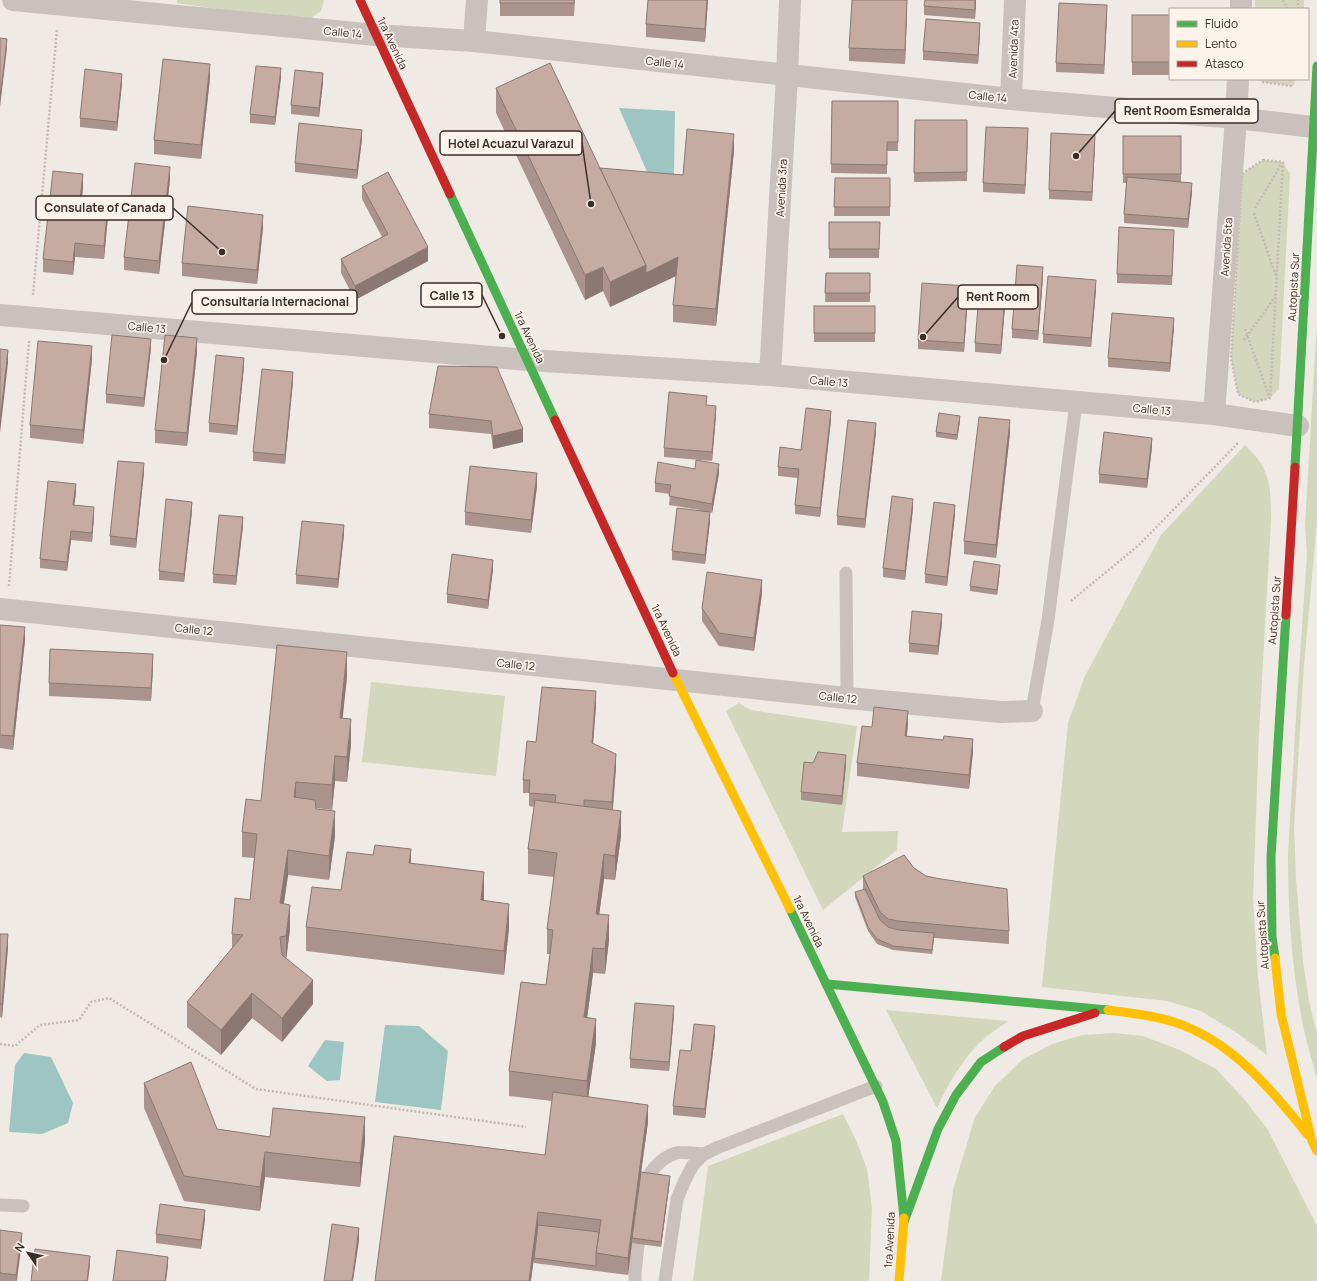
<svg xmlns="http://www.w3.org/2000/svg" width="1317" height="1281" font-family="Manrope,sans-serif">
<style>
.green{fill:#d3d7bc}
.water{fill:#9dc6c3}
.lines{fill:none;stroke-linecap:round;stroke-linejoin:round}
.path{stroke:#c3bab4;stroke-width:2.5;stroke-dasharray:2 2;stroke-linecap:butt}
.lane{stroke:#cac1bc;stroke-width:13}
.street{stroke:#cac1bc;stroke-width:22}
.fast{stroke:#4caf50;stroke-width:9}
.slow{stroke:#ffc107;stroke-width:9}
.jam{stroke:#c62828;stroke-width:9}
.wall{fill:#aa938c}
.shaded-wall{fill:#8b7872}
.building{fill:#c6aba3;stroke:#8b7872}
.labels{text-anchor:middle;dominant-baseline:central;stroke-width:3.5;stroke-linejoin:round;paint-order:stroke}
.street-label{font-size:11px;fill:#3c2d29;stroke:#fcf3eb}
.leader{fill:none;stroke:#3c2d29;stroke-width:1.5}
.callout-dot{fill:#3c2d29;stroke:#fcf3eb;stroke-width:1.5}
.callout{fill:#fcf3eb;stroke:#3c2d29;stroke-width:1.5}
.callout-label{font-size:12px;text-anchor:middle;font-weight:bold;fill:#3c2d29}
</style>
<rect width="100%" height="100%" fill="#f0eae4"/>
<g class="green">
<polygon points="177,0 324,0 321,11 305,22 177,3"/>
<rect x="1255" y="0" width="49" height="9"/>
<polygon points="1257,79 1295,79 1294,86 1262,82"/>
<polygon points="1263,160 1283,162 1290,174 1279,389 1270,398 1255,402 1238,394 1231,358 1242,174"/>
<path d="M1317 322V521L1304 665 1294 826 1296 879 1303 962 1309 1001 1317 1033V1080C1313 1064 1308 1047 1304 1030 1292 973 1288 913 1288 855L1297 700 1307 554 1305 525Z"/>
<path d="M1245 445C1271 470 1271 485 1271 520L1259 733 1253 898 1258 977 1267 1055 1237 1033 1201 1011 1167 1001 1042 987 1068 723 1085 676 1161 535Z"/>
<polygon points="371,682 505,696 496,776 362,762"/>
<polygon points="739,703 751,710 857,726 842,832 898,831 897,850 823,910 726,711"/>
<path d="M886 1010 1008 1021C1001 1026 993 1032 986 1037 964 1056 949 1082 937 1108Z"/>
<polygon points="1114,1033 1143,1036 1180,1050 1216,1069 1244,1099 1268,1130 1317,1226 1317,1281 941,1281 953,1190 975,1117 995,1086 1022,1060 1052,1044 1082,1035"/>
<polygon points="843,1114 856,1140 867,1169 872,1208 869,1281 693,1281 708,1166"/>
</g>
<g class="water">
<polygon points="619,108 675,111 674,174 649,176"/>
<polygon points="385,1025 419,1026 448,1051 441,1110 375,1102"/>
<polygon points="325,1040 344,1042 340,1080 327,1081 308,1066"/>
<polygon points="24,1053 51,1057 73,1103 68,1123 42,1134 9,1132 15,1065"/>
</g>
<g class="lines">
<g class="path">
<polyline points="1283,0 1287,9"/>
<polyline points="1298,9 1298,0"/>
<polyline points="1262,82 1292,86"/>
<polygon points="1263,160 1283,162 1270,398 1255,402 1238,394 1231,358 1242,174"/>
<polyline points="1255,208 1282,163"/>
<polyline points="1254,213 1276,276"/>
<polyline points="33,295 57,29"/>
<polyline points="1245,329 1269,396"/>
<polyline points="1244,340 1275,297"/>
<polyline points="9,586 29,341"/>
<polyline points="1071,601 1139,545 1239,442"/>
<polyline points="0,1044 15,1046 40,1025 79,1020 91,1002 109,998 256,1089 526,1127"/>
</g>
<g class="lane">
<polyline points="846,573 847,698"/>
<polyline points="1032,711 1048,620 1076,403"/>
<path d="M644 1189C647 1173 660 1158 676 1153 684 1151 696 1154 704 1154"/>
<polyline points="0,1205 23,1206"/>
<polyline points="635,1281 635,1273 640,1226"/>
<polyline points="665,1281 677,1199 685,1180 693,1165 704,1154 719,1147 876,1086"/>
</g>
<g class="street">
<polyline points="13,0 376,35 474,41 1011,99 1236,118 1313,127 1317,130"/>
<polyline points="1241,9 1241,0"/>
<polyline points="474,41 477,0"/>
<polyline points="1011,99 1015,0"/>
<polyline points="0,315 528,360 770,375 1214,414 1298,426"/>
<polyline points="770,375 787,76 790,0"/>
<polyline points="1214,414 1236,118 1238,79"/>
<polyline points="0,609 847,698 1001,712 1032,711"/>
</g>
<g class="fast">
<polyline points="450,194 555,420"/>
<polyline points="1295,467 1317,66"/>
<polyline points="790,909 883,1102 896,1141 904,1218"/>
<polyline points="1275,958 1272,937 1271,857 1286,615"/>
<polyline points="827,984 1108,1010"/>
<polyline points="904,1222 938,1129 956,1095 981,1062 1004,1047"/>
</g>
<g class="slow">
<polyline points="673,673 790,909"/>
<polyline points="1275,958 1281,1014 1312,1141 1317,1151"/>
<path d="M1108 1010C1130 1013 1153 1015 1174 1022 1231 1040 1272 1090 1308 1135"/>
<polyline points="899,1281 904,1218"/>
</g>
<g class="jam">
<polyline points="360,0 450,194"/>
<polyline points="555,420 673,673"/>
<polyline points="1286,615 1295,467"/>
<polyline points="1004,1047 1023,1036 1095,1013"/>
</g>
</g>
<g class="wall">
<polygon points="500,0 575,0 574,16 500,16"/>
<polygon points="648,0 708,0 705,42 646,37 646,24"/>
<polygon points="976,0 975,19 924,15 924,6"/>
<polygon points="907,11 905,64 849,61 849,48"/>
<polygon points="1107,14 1104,74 1056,72 1056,63"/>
<rect x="1132" y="15" width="38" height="60"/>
<polygon points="980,32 978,64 923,60 923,51"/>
<polygon points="281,77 275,125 250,123 250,114"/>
<polygon points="210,78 201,159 154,154 154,140"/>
<polygon points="323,82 319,117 291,114 291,105"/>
<polygon points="122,83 117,131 80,127 80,118"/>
<polygon points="496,88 600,168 683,175 734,151 716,326 673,322 673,305 676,276 610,307 603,291 585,300 496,113"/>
<polygon points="832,101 898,101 898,151 887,151 887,174 831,173"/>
<polygon points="915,120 967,120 967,181 914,182"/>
<polygon points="1123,136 1181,136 1181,182 1192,192 1188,228 1124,223 1124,214 1127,183 1123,183"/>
<polygon points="1028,137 1025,194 983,192 983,183"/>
<polygon points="362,139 357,179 295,172 295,163"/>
<polygon points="1095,144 1092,201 1049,199 1049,190"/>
<polygon points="835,178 890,178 890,216 834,216"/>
<polygon points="170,180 159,274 124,270 124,257"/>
<polygon points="362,186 428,261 355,300 341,273 341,259 382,237 362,199"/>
<polygon points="83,187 82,200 108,216 104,259 75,257 73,275 43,272 43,259"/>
<polygon points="829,222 880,222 879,258 829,258"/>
<polygon points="263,228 257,284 182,276 182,263"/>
<polygon points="1174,239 1172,285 1117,283 1117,274"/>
<polygon points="826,273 870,273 870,302 825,302"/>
<polygon points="1043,276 1038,340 1012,338 1012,329"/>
<polygon points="1096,289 1091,347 1043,343 1043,334"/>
<polygon points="968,295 964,352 918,349 918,340"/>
<rect x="814" y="306" width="61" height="36"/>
<polygon points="1005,306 1001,354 975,352 975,343"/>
<polygon points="1174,327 1170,372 1108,367 1108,358"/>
<polygon points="151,348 144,407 106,403 106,394"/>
<polygon points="197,352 187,446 155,443 155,430"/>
<polygon points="92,359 83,444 30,438 30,425"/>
<polygon points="244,366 237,435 209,432 209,423"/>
<polygon points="438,366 523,442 493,449 491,434 429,428 429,414"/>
<polygon points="293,381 285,464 253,461 253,452"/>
<polygon points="716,415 712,461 664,457 664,448"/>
<polygon points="831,420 820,517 795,514 795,505 798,478 778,476 778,467 801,450"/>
<polygon points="960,421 957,440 936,437 936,432"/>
<polygon points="876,432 865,528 837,525 837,516"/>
<polygon points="1010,433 996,558 964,554 964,541"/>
<polygon points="1152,447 1147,488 1099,483 1099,474"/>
<polygon points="144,472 136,548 110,545 110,536"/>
<polygon points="719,473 712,513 710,512 710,521 705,564 672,560 672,551 700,510 669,505 670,494 655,492 655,483"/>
<polygon points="537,486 531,533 465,525 465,512"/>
<polygon points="76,493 74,505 94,516 92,542 71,540 67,571 40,568 40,559"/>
<polygon points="913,508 905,580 883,577 883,568"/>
<polygon points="192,511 184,582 159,580 159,571"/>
<polygon points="955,514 947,586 925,583 925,574"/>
<polygon points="243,526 236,585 213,583 213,574"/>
<polygon points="344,534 338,588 296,584 296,575"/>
<polygon points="493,569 488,609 447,603 447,594"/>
<polygon points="1000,570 997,595 970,591 970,586"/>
<polygon points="762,593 754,651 719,646 702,621 702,608"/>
<polygon points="942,623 938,655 909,652 909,643"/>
<polygon points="0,625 25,640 13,750 0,748"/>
<polygon points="153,667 151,701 49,696 49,683"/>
<polygon points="347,677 342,718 351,744 347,782 335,781 332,810 316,808 335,836 329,880 288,875 284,904 290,929 286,958 313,1004 282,1042 252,1018 221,1055 187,1027 187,1002 232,949 232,934 250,900 254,858 242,857 242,832 261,801"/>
<polygon points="596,705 593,744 616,767 613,810 621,836 615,880 604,879 599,914 609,940 605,974 593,973 587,1018 596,1043 588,1097 648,1122 641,1172 670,1180 661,1247 632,1243 628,1275 534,1263 534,1261 375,1281 545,1155 552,1101 509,1096 509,1071 546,985 550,954 547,954 547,929 554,877 528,874 528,849 534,807 529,806 529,793 523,793 523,780 536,742"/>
<polygon points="908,724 907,736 973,752 969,789 857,776 857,763 872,727"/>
<polygon points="846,764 842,805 801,800 801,792"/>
<polygon points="411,863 484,896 484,901 509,928 504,975 306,951 306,927 341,890"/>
<polygon points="914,868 1009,931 1009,944 934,938 932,954 893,950 877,944 868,931 855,897 855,892 863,890 863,876"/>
<polygon points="0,934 8,947 2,1018 0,1017"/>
<polygon points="674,1015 669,1071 630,1068 630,1059"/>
<polygon points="715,1035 705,1118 673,1115 673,1106 691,1051"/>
<polygon points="144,1083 217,1129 270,1137 365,1141 360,1187 265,1177 260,1211 184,1201 144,1108"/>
<polygon points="205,1219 201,1249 156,1243 156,1234"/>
<polygon points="0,1230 22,1242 17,1281 0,1281"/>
</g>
<g class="shaded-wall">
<polygon points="707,0 708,0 705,42 705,29"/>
<polygon points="907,0 907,11 905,64 905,50"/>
<polygon points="975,0 976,0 975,19"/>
<polygon points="1107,5 1107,14 1104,74 1104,65"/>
<polygon points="980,23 980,32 978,64 978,55"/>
<polygon points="7,39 7,48 0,107 0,98"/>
<polygon points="210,64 210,78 201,159 201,145"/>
<polygon points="281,68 281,77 275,125 275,117"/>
<polygon points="323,73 323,82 319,117 319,108"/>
<polygon points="122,74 122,83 117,131 117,122"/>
<polygon points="1028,128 1028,137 1025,194 1025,185"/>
<polygon points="362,130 362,139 357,179 357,170"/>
<polygon points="734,134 734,151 716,326 716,309"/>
<polygon points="1095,135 1095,144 1092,201 1092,192"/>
<polygon points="170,167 170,180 159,274 159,261"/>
<polygon points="83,174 83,187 80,213 80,200"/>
<polygon points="1192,183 1192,192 1188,228 1188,219"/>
<polygon points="108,203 108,216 104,259 104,246"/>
<polygon points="263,215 263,228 257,284 257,270"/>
<polygon points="75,243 75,257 73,275 73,262"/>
<polygon points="428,247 428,261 355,300 355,286"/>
<polygon points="678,257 678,275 610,307 610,282 646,265"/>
<polygon points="603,267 603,291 585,300 585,275"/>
<polygon points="1043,267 1043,276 1038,340 1038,331"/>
<polygon points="1096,280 1096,289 1091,347 1091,338"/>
<polygon points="968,286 968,295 964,352 964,343"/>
<polygon points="1005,297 1005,306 1001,354 1001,345"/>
<polygon points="1174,318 1174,327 1170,372 1170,363"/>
<polygon points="197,338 197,352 187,446 187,433"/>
<polygon points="151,339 151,348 144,407 144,398"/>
<polygon points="92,346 92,359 83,444 83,430"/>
<polygon points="8,350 8,363 0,433 0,420"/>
<polygon points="244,358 244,366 237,435 237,426"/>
<polygon points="293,372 293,381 285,464 285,455"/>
<polygon points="716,406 716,415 712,461 712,452"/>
<polygon points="831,411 831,420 820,517 820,508"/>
<polygon points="960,416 960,421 957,440 957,435"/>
<polygon points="1010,420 1010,433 996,558 996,545"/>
<polygon points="876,423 876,432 865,528 865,519"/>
<polygon points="523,429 523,442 493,449 493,436"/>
<polygon points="1152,438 1152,447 1147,488 1147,479"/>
<polygon points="144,463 144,472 136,548 136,539"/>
<polygon points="719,464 719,473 712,513 712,504"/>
<polygon points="537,473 537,486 531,533 531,520"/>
<polygon points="76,484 76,493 73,514 73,505"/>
<polygon points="913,499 913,508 905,580 905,571"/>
<polygon points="192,502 192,511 184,582 184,574"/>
<polygon points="955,505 955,514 947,586 947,577"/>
<polygon points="94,507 94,516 92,542 92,533"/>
<polygon points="710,512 710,521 705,564 705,555"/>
<polygon points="243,517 243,526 236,585 236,576"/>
<polygon points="344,525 344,534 338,588 338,579"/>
<polygon points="71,531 71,540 67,571 67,562"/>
<polygon points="493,560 493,569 488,609 488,600"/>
<polygon points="1000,565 1000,570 997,595 997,590"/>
<polygon points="762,580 762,593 754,651 754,638"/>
<polygon points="942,614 942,623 938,655 938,646"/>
<polygon points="25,627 25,640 13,750 13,736"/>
<polygon points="347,652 347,677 340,743 340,718"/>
<polygon points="153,654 153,667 151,701 151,688"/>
<polygon points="596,691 596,705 592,757 592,743"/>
<polygon points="908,711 908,724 905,749 905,736"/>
<polygon points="351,719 351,744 347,782 347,757"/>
<polygon points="973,739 973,752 969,789 969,775"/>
<polygon points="616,754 616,767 612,815 612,802"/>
<polygon points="846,755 846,764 842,805 842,796"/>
<polygon points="335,756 335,781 332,810 332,785"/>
<polygon points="296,782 296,806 294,797"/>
<polygon points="335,811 335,836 329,880 329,856"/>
<polygon points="621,811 621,836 615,880 615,856"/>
<polygon points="411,849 411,874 409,863"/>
<polygon points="288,850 288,875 280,928 280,903"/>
<polygon points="604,854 604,879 596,938 596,914"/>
<polygon points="484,872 484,896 481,925 481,900"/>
<polygon points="509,904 509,928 504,975 504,951"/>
<polygon points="290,905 290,929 286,961 286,936"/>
<polygon points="609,915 609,940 605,974 605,949"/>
<polygon points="934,933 934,938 932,954 932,950"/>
<polygon points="8,934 8,947 2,1018 2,1004"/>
<polygon points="593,948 593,973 584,1042 584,1017"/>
<polygon points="313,980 313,1004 282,1042 282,1018"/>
<polygon points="252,993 252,1018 221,1055 221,1030"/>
<polygon points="674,1006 674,1015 669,1071 669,1062"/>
<polygon points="596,1019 596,1043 587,1106 587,1081"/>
<polygon points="715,1026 715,1035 705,1118 705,1109"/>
<polygon points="648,1105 648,1122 632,1238 632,1243 628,1275 628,1258"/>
<polygon points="365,1117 365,1141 360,1187 360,1163"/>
<polygon points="265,1152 265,1177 260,1211 260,1187"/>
<polygon points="670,1176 670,1180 661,1247 661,1242"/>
<polygon points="205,1210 205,1219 201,1249 201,1240"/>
<polygon points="538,1212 538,1229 531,1281 529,1281"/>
<polygon points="359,1228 359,1241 353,1281 352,1281"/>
<polygon points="22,1233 22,1242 16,1281 16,1275"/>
<polygon points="90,1256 90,1265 88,1281 87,1281"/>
<polygon points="168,1257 168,1266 166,1281 165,1281"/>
</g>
<g class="building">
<rect x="500" y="0" width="74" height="3"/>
<polygon points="648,0 707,0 705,29 646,24"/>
<polygon points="852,0 907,0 905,50 849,48"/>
<polygon points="925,0 975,0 975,10 924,6"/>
<polygon points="1059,3 1107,5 1104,65 1056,63"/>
<rect x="1132" y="15" width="38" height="47"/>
<polygon points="926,19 980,23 978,55 923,51"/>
<polygon points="0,38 7,39 0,98"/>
<polygon points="163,59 210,64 201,145 154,140"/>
<polygon points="550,63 646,265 610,282 603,267 585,275 496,88"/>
<polygon points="256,66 281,68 275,117 250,114"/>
<polygon points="85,69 122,74 117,122 80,118"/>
<polygon points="295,70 323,73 319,108 291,105"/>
<polygon points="832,101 898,101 898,142 887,142 887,165 831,164"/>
<polygon points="915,120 967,120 967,172 914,173"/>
<polygon points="299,123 362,130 357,170 295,163"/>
<polygon points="986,127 1028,128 1025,185 983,183"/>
<polygon points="687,129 734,134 716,309 673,305 678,257 646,273 646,265 600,168 683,175"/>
<polygon points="1051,133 1095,135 1092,192 1049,190"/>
<rect x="1123" y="136" width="58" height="38"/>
<polygon points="135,163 170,167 159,261 124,257"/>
<polygon points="53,171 83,174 80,200 108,203 104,246 75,243 73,262 43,259"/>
<polygon points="388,172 428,247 355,286 341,259 388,234 362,186"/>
<polygon points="1127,177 1192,183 1188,219 1124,214"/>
<polygon points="835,178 890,178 890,207 834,207"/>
<polygon points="188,206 263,215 257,270 182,263"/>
<polygon points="829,222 880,222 879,249 829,249"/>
<polygon points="1119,227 1174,230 1172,276 1117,274"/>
<polygon points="1017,265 1043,267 1038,331 1012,329"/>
<polygon points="826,273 870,273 870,293 825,293"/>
<polygon points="1048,276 1096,280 1091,338 1043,334"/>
<polygon points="922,283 968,286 964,343 918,340"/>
<polygon points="979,295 1005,297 1001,345 975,343"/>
<rect x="814" y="306" width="61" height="27"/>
<polygon points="1112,313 1174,318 1170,363 1108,358"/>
<polygon points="112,335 151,339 144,398 106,394"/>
<polygon points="165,335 197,338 187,433 155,430"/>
<polygon points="38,341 92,346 83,430 30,425"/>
<polygon points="0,349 8,350 0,420"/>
<polygon points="216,355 244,358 237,426 209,423"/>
<polygon points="438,366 497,367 523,429 493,436 491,421 429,414"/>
<polygon points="262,369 293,372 285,455 253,452"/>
<polygon points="669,392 707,396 706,405 716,406 712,452 664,448"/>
<polygon points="806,408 831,411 820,508 795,505 799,469 778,467 780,447 801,450"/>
<polygon points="939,413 960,416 957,435 936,432"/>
<polygon points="979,417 1010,420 996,545 964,541"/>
<polygon points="848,420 876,423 865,519 837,516"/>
<polygon points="1104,432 1152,438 1147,479 1099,474"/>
<polygon points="696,460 719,464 712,504 669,496 671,485 655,483 658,462 695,469"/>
<polygon points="118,461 144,463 136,539 110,536"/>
<polygon points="470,466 537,473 531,520 465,512"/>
<polygon points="48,481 76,484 73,505 94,507 92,533 71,531 67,562 40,559"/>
<polygon points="892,496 913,499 905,571 883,568"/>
<polygon points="166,499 192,502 184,574 159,571"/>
<polygon points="934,502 955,505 947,577 925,574"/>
<polygon points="677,508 710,512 705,555 672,551"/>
<polygon points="219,515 243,517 236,576 213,574"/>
<polygon points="302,521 344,525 338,579 296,575"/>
<polygon points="452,554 493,560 488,600 447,594"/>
<polygon points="974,561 1000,565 997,590 970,586"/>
<polygon points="707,572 762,580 754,638 719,633 702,608"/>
<polygon points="912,611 942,614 938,646 909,643"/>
<polygon points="0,625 25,627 13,736 0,735"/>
<polygon points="277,645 347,652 340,718 351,719 347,757 335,756 332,785 296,782 294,797 315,800 316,809 335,811 329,856 288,850 280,903 290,905 286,936 280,937 282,955 313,980 282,1018 252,993 221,1030 187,1002 243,935 232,934 235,898 250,900 257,834 242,832 246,799 261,801"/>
<polygon points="50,649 153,654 151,688 49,683"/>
<polygon points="542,687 596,691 592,743 616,754 612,802 584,800 584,807 555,803 556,795 529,793 530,780 523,780 527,741 536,742"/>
<polygon points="874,707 908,711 905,736 943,740 944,736 973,739 969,775 857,763 862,726 872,727"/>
<polygon points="818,752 846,755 842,796 801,792 804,762 813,763"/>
<polygon points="535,800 621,811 615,856 604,854 596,914 609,915 605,949 593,948 584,1017 596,1019 587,1081 509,1071 521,982 546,985 553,930 547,929 557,853 528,849"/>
<polygon points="375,845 411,849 409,863 484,872 481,900 509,904 504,951 306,927 312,887 341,890 347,852 373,855"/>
<polygon points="904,855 914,868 926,876 941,879 1007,889 1009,931 898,921 888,919 880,912 863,876"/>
<polygon points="865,889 880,920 888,927 898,930 934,933 932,950 893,946 877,939 868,927 855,892"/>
<polygon points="0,934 8,934 2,1004 0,1004"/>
<polygon points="635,1003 674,1006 669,1062 630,1059"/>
<polygon points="694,1024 715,1026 705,1109 673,1106 680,1050 691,1051"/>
<polygon points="191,1062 217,1129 270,1137 273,1108 365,1117 360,1163 265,1152 260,1187 184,1176 144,1083"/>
<polygon points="553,1092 648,1105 628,1258 596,1253 601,1220 538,1212 529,1281 375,1281 394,1136 545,1155"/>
<polygon points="641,1172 670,1176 661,1242 632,1238"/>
<polygon points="160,1204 205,1210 201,1240 156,1234"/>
<polygon points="332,1224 359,1228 352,1281 324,1281"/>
<polygon points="538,1225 599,1232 596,1253 596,1266 534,1258"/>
<polygon points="0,1230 22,1233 16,1275 0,1273"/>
<polygon points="35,1249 90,1256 87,1281 31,1281"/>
<polygon points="117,1250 168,1257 165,1281 113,1281"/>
</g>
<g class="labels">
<g class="street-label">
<text transform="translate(343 32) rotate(6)">Calle 14</text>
<text transform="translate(393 43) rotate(65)">1ra Avenida</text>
<text transform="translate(1013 49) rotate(-88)">Avenida 4ta</text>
<text transform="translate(665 62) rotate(6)">Calle 14</text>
<text transform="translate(988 96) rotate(6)">Calle 14</text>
<text transform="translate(781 188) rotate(-87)">Avenida 3ra</text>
<text transform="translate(1226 247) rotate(-86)">Avenida 5ta</text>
<text transform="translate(1293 287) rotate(-87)">Autopista Sur</text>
<text transform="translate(147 327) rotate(5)">Calle 13</text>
<text transform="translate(530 337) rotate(65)">1ra Avenida</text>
<text transform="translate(829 381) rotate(5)">Calle 13</text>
<text transform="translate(1152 409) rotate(5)">Calle 13</text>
<text transform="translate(1274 610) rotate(-86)">Autopista Sur</text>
<text transform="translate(194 629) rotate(6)">Calle 12</text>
<text transform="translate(667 630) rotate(65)">1ra Avenida</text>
<text transform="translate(516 664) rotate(6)">Calle 12</text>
<text transform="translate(838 697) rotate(6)">Calle 12</text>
<text transform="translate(809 921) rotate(64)">1ra Avenida</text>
<text transform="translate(1262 935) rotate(-94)">Autopista Sur</text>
<text transform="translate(889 1240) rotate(-87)">1ra Avenida</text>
</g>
</g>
<path class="leader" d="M1076 156L1115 111M591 204L582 143M222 252L173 208M502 336L482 295M923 337L958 297M164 360L192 302"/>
<g class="callout-dot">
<circle cx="1076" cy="156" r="4"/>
<circle cx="591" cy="204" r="4"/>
<circle cx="222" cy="252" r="4"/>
<circle cx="502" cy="336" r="4"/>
<circle cx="923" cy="337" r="4"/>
<circle cx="164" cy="360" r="4"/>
</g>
<g class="callout">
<rect x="1115" y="99" width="143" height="24" rx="4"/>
<rect x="440" y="131" width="142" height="24" rx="4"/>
<rect x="36" y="196" width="137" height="24" rx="4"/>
<rect x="421" y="283" width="61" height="24" rx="4"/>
<rect x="958" y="285" width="80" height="24" rx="4"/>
<rect x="192" y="290" width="165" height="24" rx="4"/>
</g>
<g class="callout-label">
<text x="1187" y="115">Rent Room Esmeralda</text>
<text x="511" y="148">Hotel Acuazul Varazul</text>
<text x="105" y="212">Consulate of Canada</text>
<text x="452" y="300">Calle 13</text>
<text x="998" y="301">Rent Room</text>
<text x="275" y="306">Consultaría Internacional</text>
</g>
<rect x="1169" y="8" width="140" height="72" fill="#fcf3eb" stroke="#afa49d"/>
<rect x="1177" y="21" width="20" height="6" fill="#4caf50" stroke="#afa49d"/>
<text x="1205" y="28" font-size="12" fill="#3c2d29">Fluido</text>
<rect x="1177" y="41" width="20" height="6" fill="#ffc107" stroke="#afa49d"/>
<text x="1205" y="48" font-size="12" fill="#3c2d29">Lento</text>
<rect x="1177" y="61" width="20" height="6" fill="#c62828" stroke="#afa49d"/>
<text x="1205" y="68" font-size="12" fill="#3c2d29">Atasco</text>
<g transform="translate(28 1253) rotate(304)" stroke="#fcf3eb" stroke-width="3" paint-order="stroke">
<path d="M0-3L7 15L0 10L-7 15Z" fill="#3c2d29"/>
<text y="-6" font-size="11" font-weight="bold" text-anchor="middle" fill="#3c2d29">N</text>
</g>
</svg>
